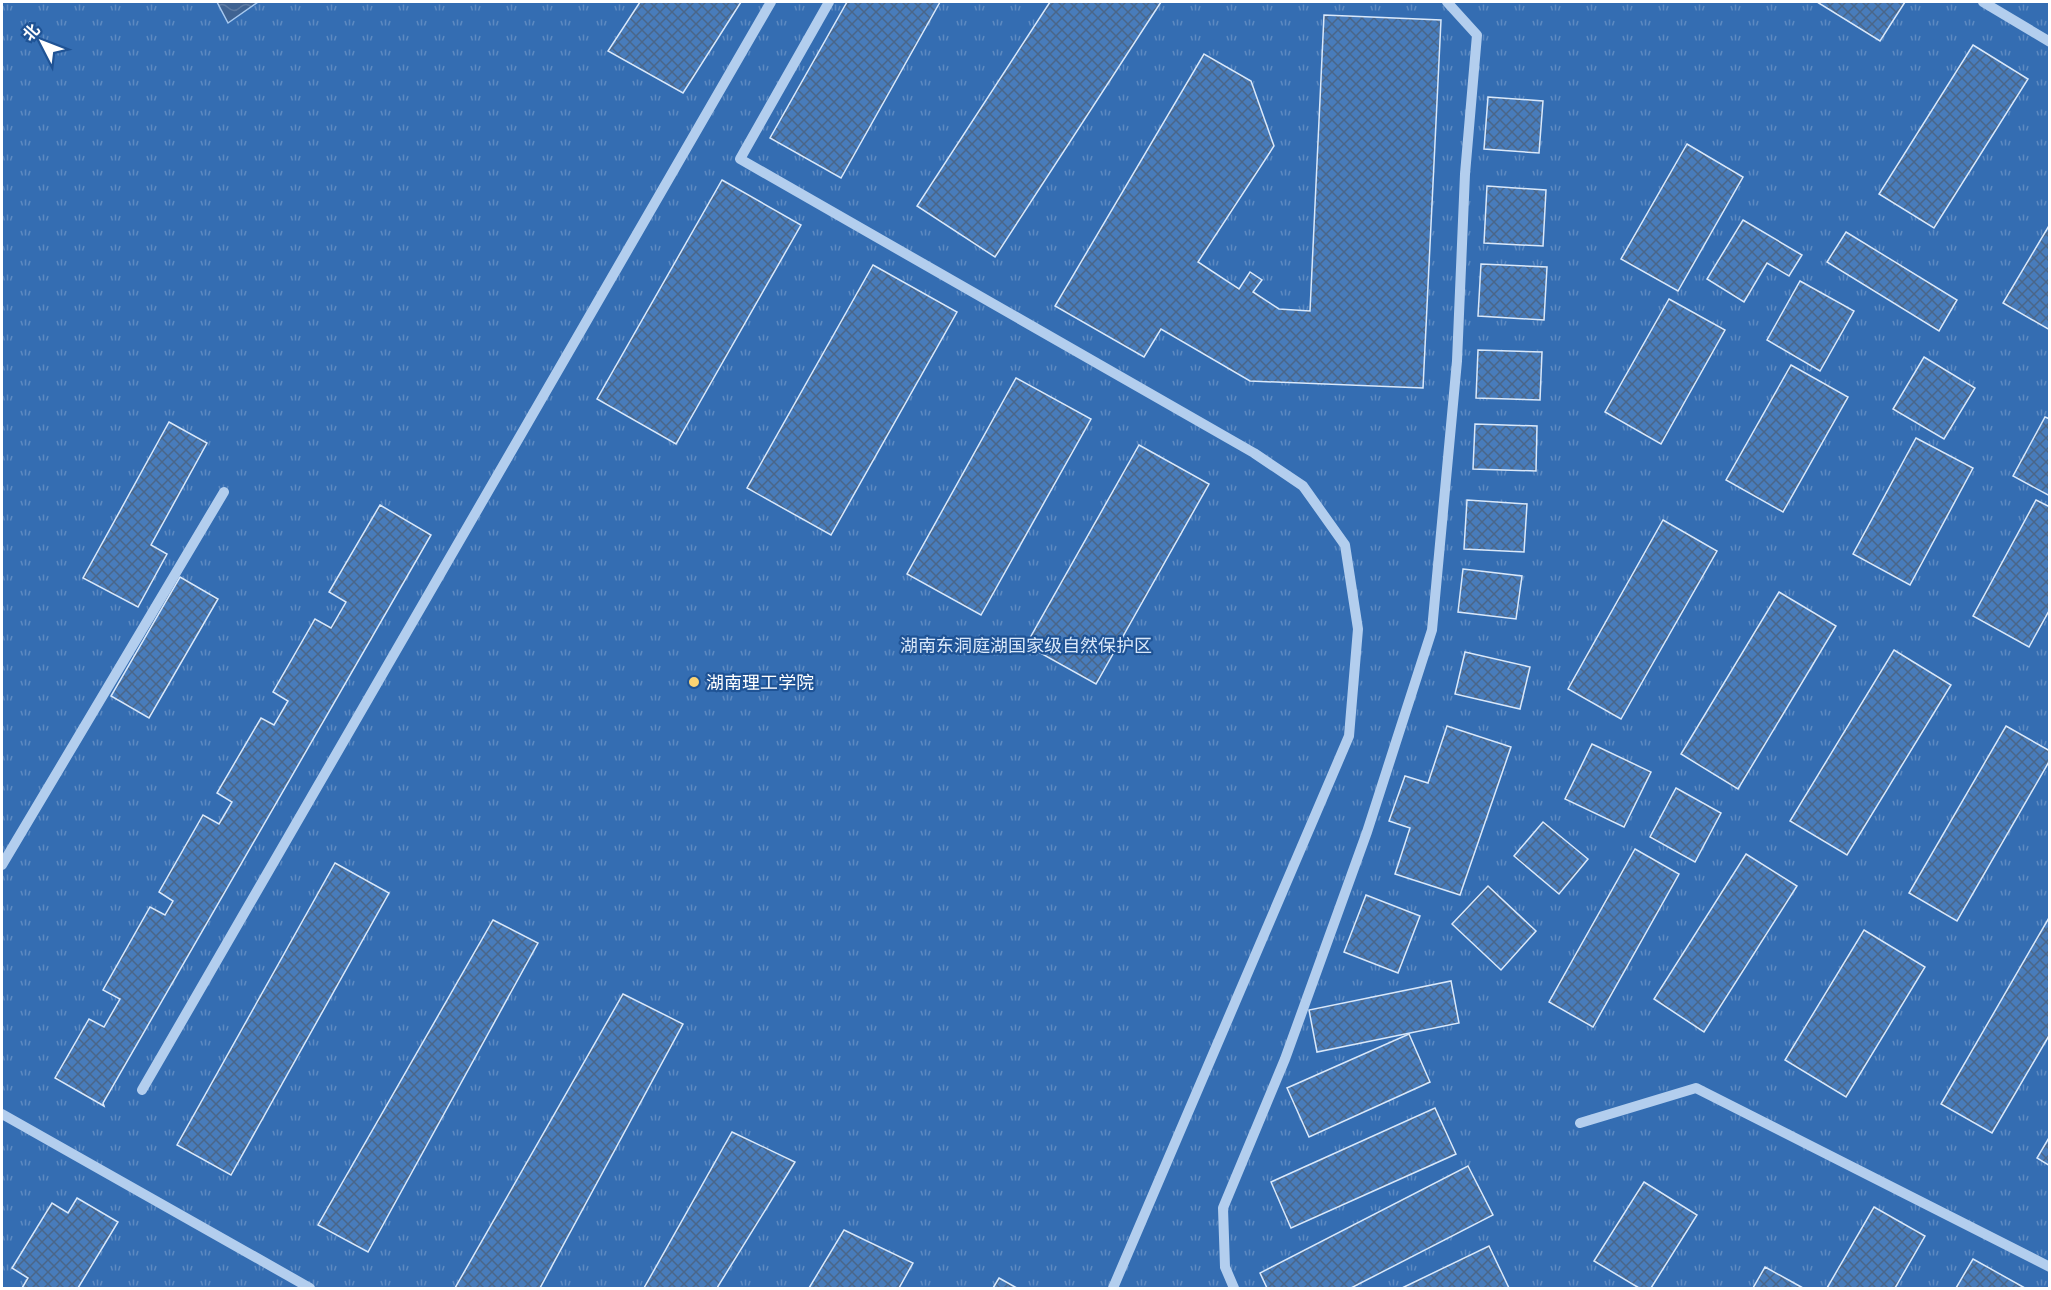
<svg xmlns="http://www.w3.org/2000/svg" width="2051" height="1290" font-family="'Exo 2','Noto Sans SC',sans-serif">
<style>
.park{fill:url(#park-tufts)}
.water{fill:url(#water-waves);stroke:#a6c9f0;stroke-width:1.5}
.building{fill:url(#building-cross-hatch);stroke:#d9e8fa;stroke-width:1.5}
.lines{fill:none;stroke-linecap:round;stroke-linejoin:round}
.minor{stroke:#b3ceee;stroke-width:10}
.poi-dot{fill:#fcd473;stroke:#1f5395;stroke-width:2}
.labels{text-anchor:middle;dominant-baseline:central;stroke-width:4.5;stroke-linejoin:round;paint-order:stroke}
.park-label{font-size:18px;fill:#d9e8fa;stroke:#1f5395}
.poi-label{font-size:18px;fill:#fff;stroke:#1f5395;text-anchor:start}
</style>
<defs>
<pattern id="park-tufts" width="24" height="20" patternUnits="userSpaceOnUse" patternTransform="scale(1.5)"><rect width="24" height="20" fill="#346db2"/><path d="M3 7l-1-3M5 7V3M7 7l1-3M15 17l-1-3M17 17v-4M19 17l1-3" fill="none" stroke="#5d8ac1"/></pattern>
<pattern id="water-waves" width="16" height="10" patternUnits="userSpaceOnUse" patternTransform="scale(1.5)"><rect width="16" height="10" fill="#3f6392"/><path d="M0 5q4-4 8 0t8 0" fill="none" stroke="#5c7aa2"/></pattern>
<pattern id="building-cross-hatch" width="8" height="8" patternUnits="userSpaceOnUse" patternTransform="scale(1.5)"><rect width="8" height="8" fill="#487cbb"/><path d="M0 0l8 8M0 8l8-8" fill="none" stroke="#4a6689"/></pattern>
</defs>
<rect width="100%" height="100%" fill="#1f5395"/>
<rect class="park" x="2" y="2" width="2047" height="1286"/>
<polygon class="water" points="217,2 258,2 228,23"/>
<g class="building">
<polygon points="640,2 741,2 683,93 608,51"/>
<polygon points="847,2 940,2 841,178 770,138"/>
<polygon points="1050,2 1161,2 995,257 917,206"/>
<polygon points="1817,2 1905,2 1880,41"/>
<polygon points="1324,15 1441,20 1423,388 1250,381 1161,329 1144,357 1055,306 1204,54 1251,81 1274,146 1198,262 1239,289 1250,272 1262,280 1253,292 1279,309 1310,311"/>
<polygon points="1973,45 2028,79 1934,228 1879,194"/>
<polygon points="1488,97 1543,101 1539,153 1484,149"/>
<polygon points="1687,144 1743,177 1678,291 1621,259"/>
<polygon points="722,180 801,225 676,444 597,399"/>
<polygon points="1487,186 1546,190 1543,246 1484,243"/>
<polygon points="1743,220 1802,255 1789,276 1767,263 1744,302 1707,279"/>
<polygon points="2050,224 2050,330 2003,303"/>
<polygon points="1846,232 1957,300 1939,331 1827,262"/>
<polygon points="1481,264 1547,267 1544,320 1478,316"/>
<polygon points="873,265 957,312 831,535 747,488"/>
<polygon points="1800,281 1854,311 1820,371 1767,340"/>
<polygon points="1669,299 1725,330 1661,444 1605,412"/>
<polygon points="1478,350 1542,352 1540,400 1476,398"/>
<polygon points="1924,357 1975,388 1944,439 1893,409"/>
<polygon points="1791,365 1848,397 1783,512 1726,480"/>
<polygon points="1016,378 1091,419 981,615 907,574"/>
<polygon points="2045,417 2050,419 2050,496 2013,476"/>
<polygon points="169,422 207,443 151,545 167,554 138,607 83,578"/>
<polygon points="1475,424 1537,426 1536,471 1473,469"/>
<polygon points="1916,438 1973,468 1910,585 1853,554"/>
<polygon points="1139,445 1209,484 1096,684 1026,645"/>
<polygon points="1467,500 1527,504 1524,552 1464,549"/>
<polygon points="2036,500 2050,507 2050,609 2029,647 1973,616"/>
<polygon points="380,505 431,535 103,1103 104,1106 55,1078 89,1019 104,1027 120,999 103,990 150,907 165,915 173,901 159,892 203,815 219,824 232,802 217,793 261,718 274,725 288,701 273,692 315,619 331,628 346,602 329,592"/>
<polygon points="1663,520 1717,551 1621,719 1568,689"/>
<polygon points="1463,569 1522,576 1516,619 1458,612"/>
<polygon points="180,577 218,599 149,718 111,696"/>
<polygon points="1779,592 1836,626 1738,789 1681,754"/>
<polygon points="1894,650 1951,685 1847,855 1790,821"/>
<polygon points="1465,652 1530,667 1520,709 1455,694"/>
<polygon points="1447,726 1511,747 1460,895 1395,874 1410,828 1389,821 1405,776 1428,783"/>
<polygon points="2006,726 2050,751 2050,760 1957,921 1909,893"/>
<polygon points="1592,744 1651,772 1624,827 1565,799"/>
<polygon points="1676,788 1721,813 1695,862 1650,837"/>
<polygon points="1543,822 1588,859 1559,894 1514,856"/>
<polygon points="1635,849 1679,874 1593,1027 1549,1002"/>
<polygon points="1746,854 1797,886 1704,1032 1654,999"/>
<polygon points="335,863 389,893 231,1175 177,1145"/>
<polygon points="1488,886 1536,931 1501,970 1452,924"/>
<polygon points="1366,895 1420,916 1398,973 1344,952"/>
<polygon points="2050,916 2050,1034 1992,1133 1941,1104"/>
<polygon points="493,920 538,943 368,1252 318,1225"/>
<polygon points="1864,930 1925,967 1846,1097 1785,1060"/>
<polygon points="1451,981 1459,1023 1317,1052 1309,1010"/>
<polygon points="623,994 683,1024 540,1288 455,1288"/>
<polygon points="1409,1034 1430,1082 1309,1137 1287,1088"/>
<polygon points="1435,1108 1456,1154 1291,1228 1271,1182"/>
<polygon points="732,1132 795,1162 717,1288 644,1288"/>
<polygon points="2050,1136 2050,1166 2037,1158"/>
<polygon points="1468,1166 1493,1215 1351,1288 1267,1288 1260,1273"/>
<polygon points="1644,1182 1697,1215 1651,1288 1639,1288 1594,1261"/>
<polygon points="77,1198 118,1222 78,1288 22,1288 28,1278 12,1268 52,1203 68,1213"/>
<polygon points="1874,1207 1925,1236 1895,1288 1827,1288"/>
<polygon points="844,1230 913,1263 899,1288 809,1288"/>
<polygon points="1489,1246 1509,1288 1402,1288"/>
<polygon points="1973,1259 2025,1288 1956,1288"/>
<polygon points="1765,1267 1803,1288 1753,1288"/>
<polygon points="999,1278 1017,1288 993,1288"/>
</g>
<g class="lines">
<g class="minor">
<polyline points="829,2 740,159 1254,453 1303,486 1345,545 1358,629 1349,736 1113,1288"/>
<polyline points="1983,2 2050,42"/>
<polyline points="2,865 224,492"/>
<polyline points="142,1090 771,2"/>
<polyline points="2,1114 310,1288"/>
<polyline points="1580,1123 1696,1088 2050,1267"/>
<polyline points="1234,1288 1225,1267 1223,1208 1285,1059 1367,832 1432,630 1457,361 1465,174 1477,35 1447,2"/>
</g>
</g>
<circle class="poi-dot" cx="694" cy="682" r="6"/>
<g class="labels">
<g class="park-label">
<text x="1026" y="645">湖南东洞庭湖国家级自然保护区</text>
</g>
<g class="poi-label">
<text x="706" y="682">湖南理工学院</text>
</g>
</g>
<rect width="2051" height="1290" fill="none" stroke="#ffffff" stroke-width="6"/>
<g transform="translate(42 42) rotate(312)" stroke="#1f5395" stroke-width="4.5" paint-order="stroke">
<path d="M0-4.5L10 22L0 15L-10 22Z" fill="#ffffff"/>
<text y="-9" font-size="16" font-weight="bold" text-anchor="middle" fill="#ffffff">北</text>
</g>
</svg>
